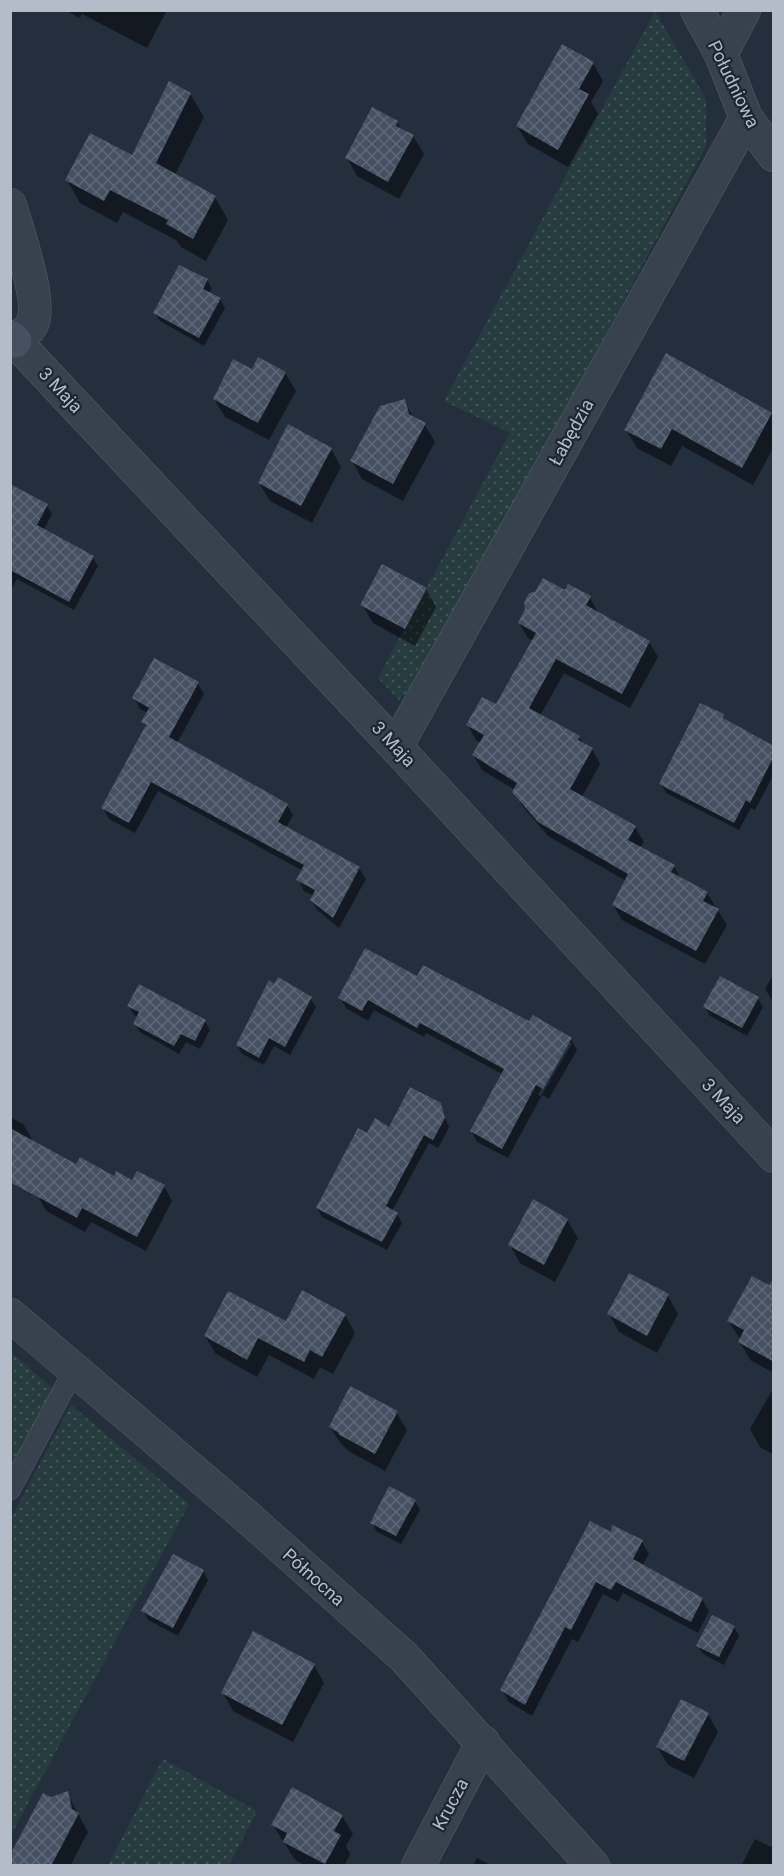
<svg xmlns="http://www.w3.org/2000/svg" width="784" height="1876" font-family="Roboto,sans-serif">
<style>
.grass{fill:url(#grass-dots)}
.shadow{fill:#0007;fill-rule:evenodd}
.building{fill:url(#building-cross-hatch)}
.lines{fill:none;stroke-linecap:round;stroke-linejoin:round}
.lane-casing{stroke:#565f6c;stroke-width:21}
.street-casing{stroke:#565f6c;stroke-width:34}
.secondary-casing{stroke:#565f6c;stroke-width:34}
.lane{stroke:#38414e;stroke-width:20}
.street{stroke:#38414e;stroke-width:33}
.secondary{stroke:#465061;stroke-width:33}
.labels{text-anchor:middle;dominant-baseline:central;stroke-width:4.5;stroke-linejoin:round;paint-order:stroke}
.street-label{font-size:18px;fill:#b4bcc9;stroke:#1d2633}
</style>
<defs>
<pattern id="grass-dots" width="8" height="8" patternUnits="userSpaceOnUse" patternTransform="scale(1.5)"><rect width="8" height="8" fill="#263c3f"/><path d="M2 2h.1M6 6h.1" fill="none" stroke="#435659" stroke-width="1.8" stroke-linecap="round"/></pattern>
<pattern id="building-cross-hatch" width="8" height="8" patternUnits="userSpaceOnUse" patternTransform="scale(1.5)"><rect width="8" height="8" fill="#455162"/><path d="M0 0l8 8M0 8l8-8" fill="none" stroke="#5d6877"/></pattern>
</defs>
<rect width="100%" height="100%" fill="#242f3e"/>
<g class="grass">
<polygon points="655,11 706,99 706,146 547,445 412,687 399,700 378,678 510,433 444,401"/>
<polygon points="11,1352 53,1389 11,1467"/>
<polygon points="71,1405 189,1504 11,1835 11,1518"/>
<polygon points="163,1759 257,1811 229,1865 108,1865"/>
</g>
<g class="shadow">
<polygon points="65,10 167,10 147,48 82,14 79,18"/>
<polygon points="593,63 603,81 591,102 598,114 568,167 528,144 517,126"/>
<polygon points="190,94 204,117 175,175 215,197 228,220 206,261 181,247 176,240 123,212 117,223 80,203 67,180 133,157"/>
<polygon points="397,122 402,131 413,136 424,154 399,199 357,176 347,158"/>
<polygon points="207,280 212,289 209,294 220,299 225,308 204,346 160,321 155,313"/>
<polygon points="253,371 285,373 296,391 269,440 225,417 214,399"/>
<polygon points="404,401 414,418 424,424 435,442 403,501 362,479 352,461"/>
<polygon points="771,414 774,418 774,447 753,485 682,446 671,466 637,448 626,430"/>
<polygon points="331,449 341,467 312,523 270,501 259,483"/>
<polygon points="10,486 47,506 52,514 43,531 92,557 98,566 74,610 17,579 10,592"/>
<polygon points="426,589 436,607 415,646 373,623 362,605"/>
<polygon points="565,592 590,598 598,612 649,642 658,657 630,708 564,673 540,716 579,737 584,745 592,749 600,764 582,797 635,827 644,842 640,848 674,866 681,879 707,893 727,925 705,964 622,920 613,905 626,881 548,836 523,807 514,792 515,790 482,770 473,755 481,743 476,740 468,725 497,706 533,641 528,638 519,623"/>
<polygon points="198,684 204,694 177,743 287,805 293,815 286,828 359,868 366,879 339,928 318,911 311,900 314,896 304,891 298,880 303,871 158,791 135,833 109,819 103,808 146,728 143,722 148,713 140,709 134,698"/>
<polygon points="723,716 727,722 774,747 774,774 755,810 751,808 739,830 666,793 661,784"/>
<polygon points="774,973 774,1003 765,989"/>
<path d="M418 978 571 1039 577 1050 549 1099 542 1095 508 1158 477 1142 471 1131 502 1074 426 1033 424 1037 374 1010 368 1021 346 1008 340 998ZM568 1043H572L541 1096 538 1095Z"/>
<polygon points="310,998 316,1007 290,1055 274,1046 264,1065 242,1054 237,1045"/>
<polygon points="758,999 763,1007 747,1036 710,1016 705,1007"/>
<polygon points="129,1006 205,1021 210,1030 200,1049 186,1042 179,1054 140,1032 135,1024 138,1017 134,1015"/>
<polygon points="440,1104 449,1128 438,1148 429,1143 392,1211 397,1214 402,1223 387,1250 322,1217 317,1208 368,1135 389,1129"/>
<polygon points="10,1117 23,1124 32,1139 31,1140 77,1166 114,1178 164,1186 172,1201 146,1251 91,1222 85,1232 46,1211 38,1196 10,1167"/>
<polygon points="533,1201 567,1220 578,1238 555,1282 520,1263 510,1245"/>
<polygon points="774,1290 774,1373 750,1360 740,1342 741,1340 728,1321"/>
<polygon points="668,1296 678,1314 657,1353 619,1332 609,1314"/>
<polygon points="345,1315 355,1333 333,1374 320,1367 314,1379 269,1355 257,1377 216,1354 205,1336"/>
<polygon points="774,1387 774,1455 760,1447 750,1429"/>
<polygon points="396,1412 407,1430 385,1471 350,1452 341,1444 330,1427"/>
<polygon points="415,1501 420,1510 401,1544 377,1532 372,1523"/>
<polygon points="612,1535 642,1542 649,1554 642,1566 702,1599 709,1611 698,1633 623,1593 618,1602 603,1594 578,1642 572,1639 532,1716 509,1702 502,1690"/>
<polygon points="203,1571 208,1580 178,1636 148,1620 143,1611"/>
<polygon points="734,1627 739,1636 724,1665 703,1654 698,1646"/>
<polygon points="314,1665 324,1683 293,1742 233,1711 223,1693"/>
<polygon points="708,1714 718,1732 694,1778 668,1765 657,1747"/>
<polygon points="67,1793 88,1832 70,1866 13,1866 51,1799"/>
<polygon points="342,1816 353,1834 346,1846 350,1854 344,1866 306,1866 295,1860 273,1825"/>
<polygon points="755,1839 771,1847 774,1843 774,1866 741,1866"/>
<polygon points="477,1858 492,1866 473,1866"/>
</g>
<g class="building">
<polygon points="562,44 594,62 579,89 589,94 558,150 516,126"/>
<polygon points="169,81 191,93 156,163 216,196 193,239 166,224 168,220 110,190 104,201 65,180 90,133 132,155"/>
<polygon points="372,107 398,121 396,126 414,135 388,182 345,158"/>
<polygon points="179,265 208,279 203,289 221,298 199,338 153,313"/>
<polygon points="666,353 772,413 742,468 672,429 661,449 624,430"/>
<polygon points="258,357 286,372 258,423 213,399 233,359 252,369"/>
<polygon points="405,399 409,414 426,423 393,484 350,461 380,406"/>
<polygon points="288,424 332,448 301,506 258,483"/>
<polygon points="10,484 48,504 37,525 94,556 69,602 12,571 10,574"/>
<polygon points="382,564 427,588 405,629 360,605"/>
<polygon points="543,578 565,590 568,584 591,596 586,605 650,641 622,694 556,659 529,708 580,736 578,740 593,748 570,789 636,826 628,840 675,865 671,872 708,892 703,901 719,909 696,951 612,905 628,874 538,822 512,792 517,783 472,755 484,735 466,725 482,697 496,704 536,633 518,623 525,609 524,603 529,593 535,592"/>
<polygon points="154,658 199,682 169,737 288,804 278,822 360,867 333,918 310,900 315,890 296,880 304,865 151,782 129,823 101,808 146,725 141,722 149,708 132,698"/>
<polygon points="700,703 724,714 723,718 774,746 774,756 750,803 746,800 734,823 659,784"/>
<polygon points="365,948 417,976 423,965 529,1021 533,1015 572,1038 543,1089 536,1085 502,1149 470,1131 504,1069 420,1023 417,1028 368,1000 362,1011 338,998"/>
<polygon points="720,976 759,997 742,1028 703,1007"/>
<polygon points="278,977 312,997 285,1047 269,1038 259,1058 236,1045 269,980 274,984"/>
<polygon points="139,984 206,1020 195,1041 181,1034 174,1046 133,1024 139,1012 127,1006"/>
<polygon points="410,1087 441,1103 445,1118 433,1140 424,1135 386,1206 398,1213 382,1242 316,1208 358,1128 367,1133 375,1118 389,1127"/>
<polygon points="10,1128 76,1164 80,1157 114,1176 116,1171 132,1180 137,1171 165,1185 137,1237 82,1208 77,1218 10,1182"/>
<polygon points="533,1199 568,1219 544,1265 508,1245"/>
<polygon points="629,1273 669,1294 647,1336 607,1314"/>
<polygon points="752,1276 769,1285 774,1278 774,1362 738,1342 744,1330 727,1321"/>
<polygon points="302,1290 346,1314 322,1357 310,1350 304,1362 258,1338 247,1360 204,1336 228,1291 286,1321"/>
<polygon points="350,1386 398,1411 375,1454 338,1434 339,1433 329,1427"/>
<polygon points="389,1486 416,1500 396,1536 370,1523"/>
<polygon points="590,1521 611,1532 612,1525 643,1540 633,1559 703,1598 691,1622 616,1582 611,1590 596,1582 571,1630 565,1627 525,1705 500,1690"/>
<polygon points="173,1554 204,1570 173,1628 141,1611"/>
<polygon points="712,1615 735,1626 719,1657 696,1646"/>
<polygon points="253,1631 315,1664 282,1725 221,1693"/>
<polygon points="681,1699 709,1713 684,1761 656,1747"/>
<polygon points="292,1787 343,1815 334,1831 341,1835 325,1864 283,1842 287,1833 271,1825"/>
<polygon points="68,1791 72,1809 79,1813 51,1866 10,1866 10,1855 43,1793 51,1797"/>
</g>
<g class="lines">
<defs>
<polyline id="lane" points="10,1490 74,1370"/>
<g id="street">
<polyline points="697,10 721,54 746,118 774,155"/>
<polyline points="721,54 744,10"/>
<path d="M10 205C17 230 43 303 32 324 29 331 20 336 15 341L396 747 774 1156"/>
<polyline points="396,747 746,118"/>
<polyline points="10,1315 245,1515 404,1657 593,1866"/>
<polyline points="418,1866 483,1742"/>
</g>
<polyline id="secondary" points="10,337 15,341"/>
</defs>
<use href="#lane" class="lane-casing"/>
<use href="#street" class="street-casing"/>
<use href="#secondary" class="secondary-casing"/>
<use href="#lane" class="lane"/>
<use href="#street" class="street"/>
<use href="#secondary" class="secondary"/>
</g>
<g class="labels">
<g class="street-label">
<text transform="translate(734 84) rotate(64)">Południowa</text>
<text transform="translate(61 390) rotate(47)">3 Maja</text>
<text transform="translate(571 432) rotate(-61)">Łabędzia</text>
<text transform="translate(394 744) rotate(47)">3 Maja</text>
<text transform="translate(724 1101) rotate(47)">3 Maja</text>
<text transform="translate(314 1577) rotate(42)">Północna</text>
<text transform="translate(450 1804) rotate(-62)">Krucza</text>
</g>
</g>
<rect width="784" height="1876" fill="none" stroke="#b4bcc9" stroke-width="24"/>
</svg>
